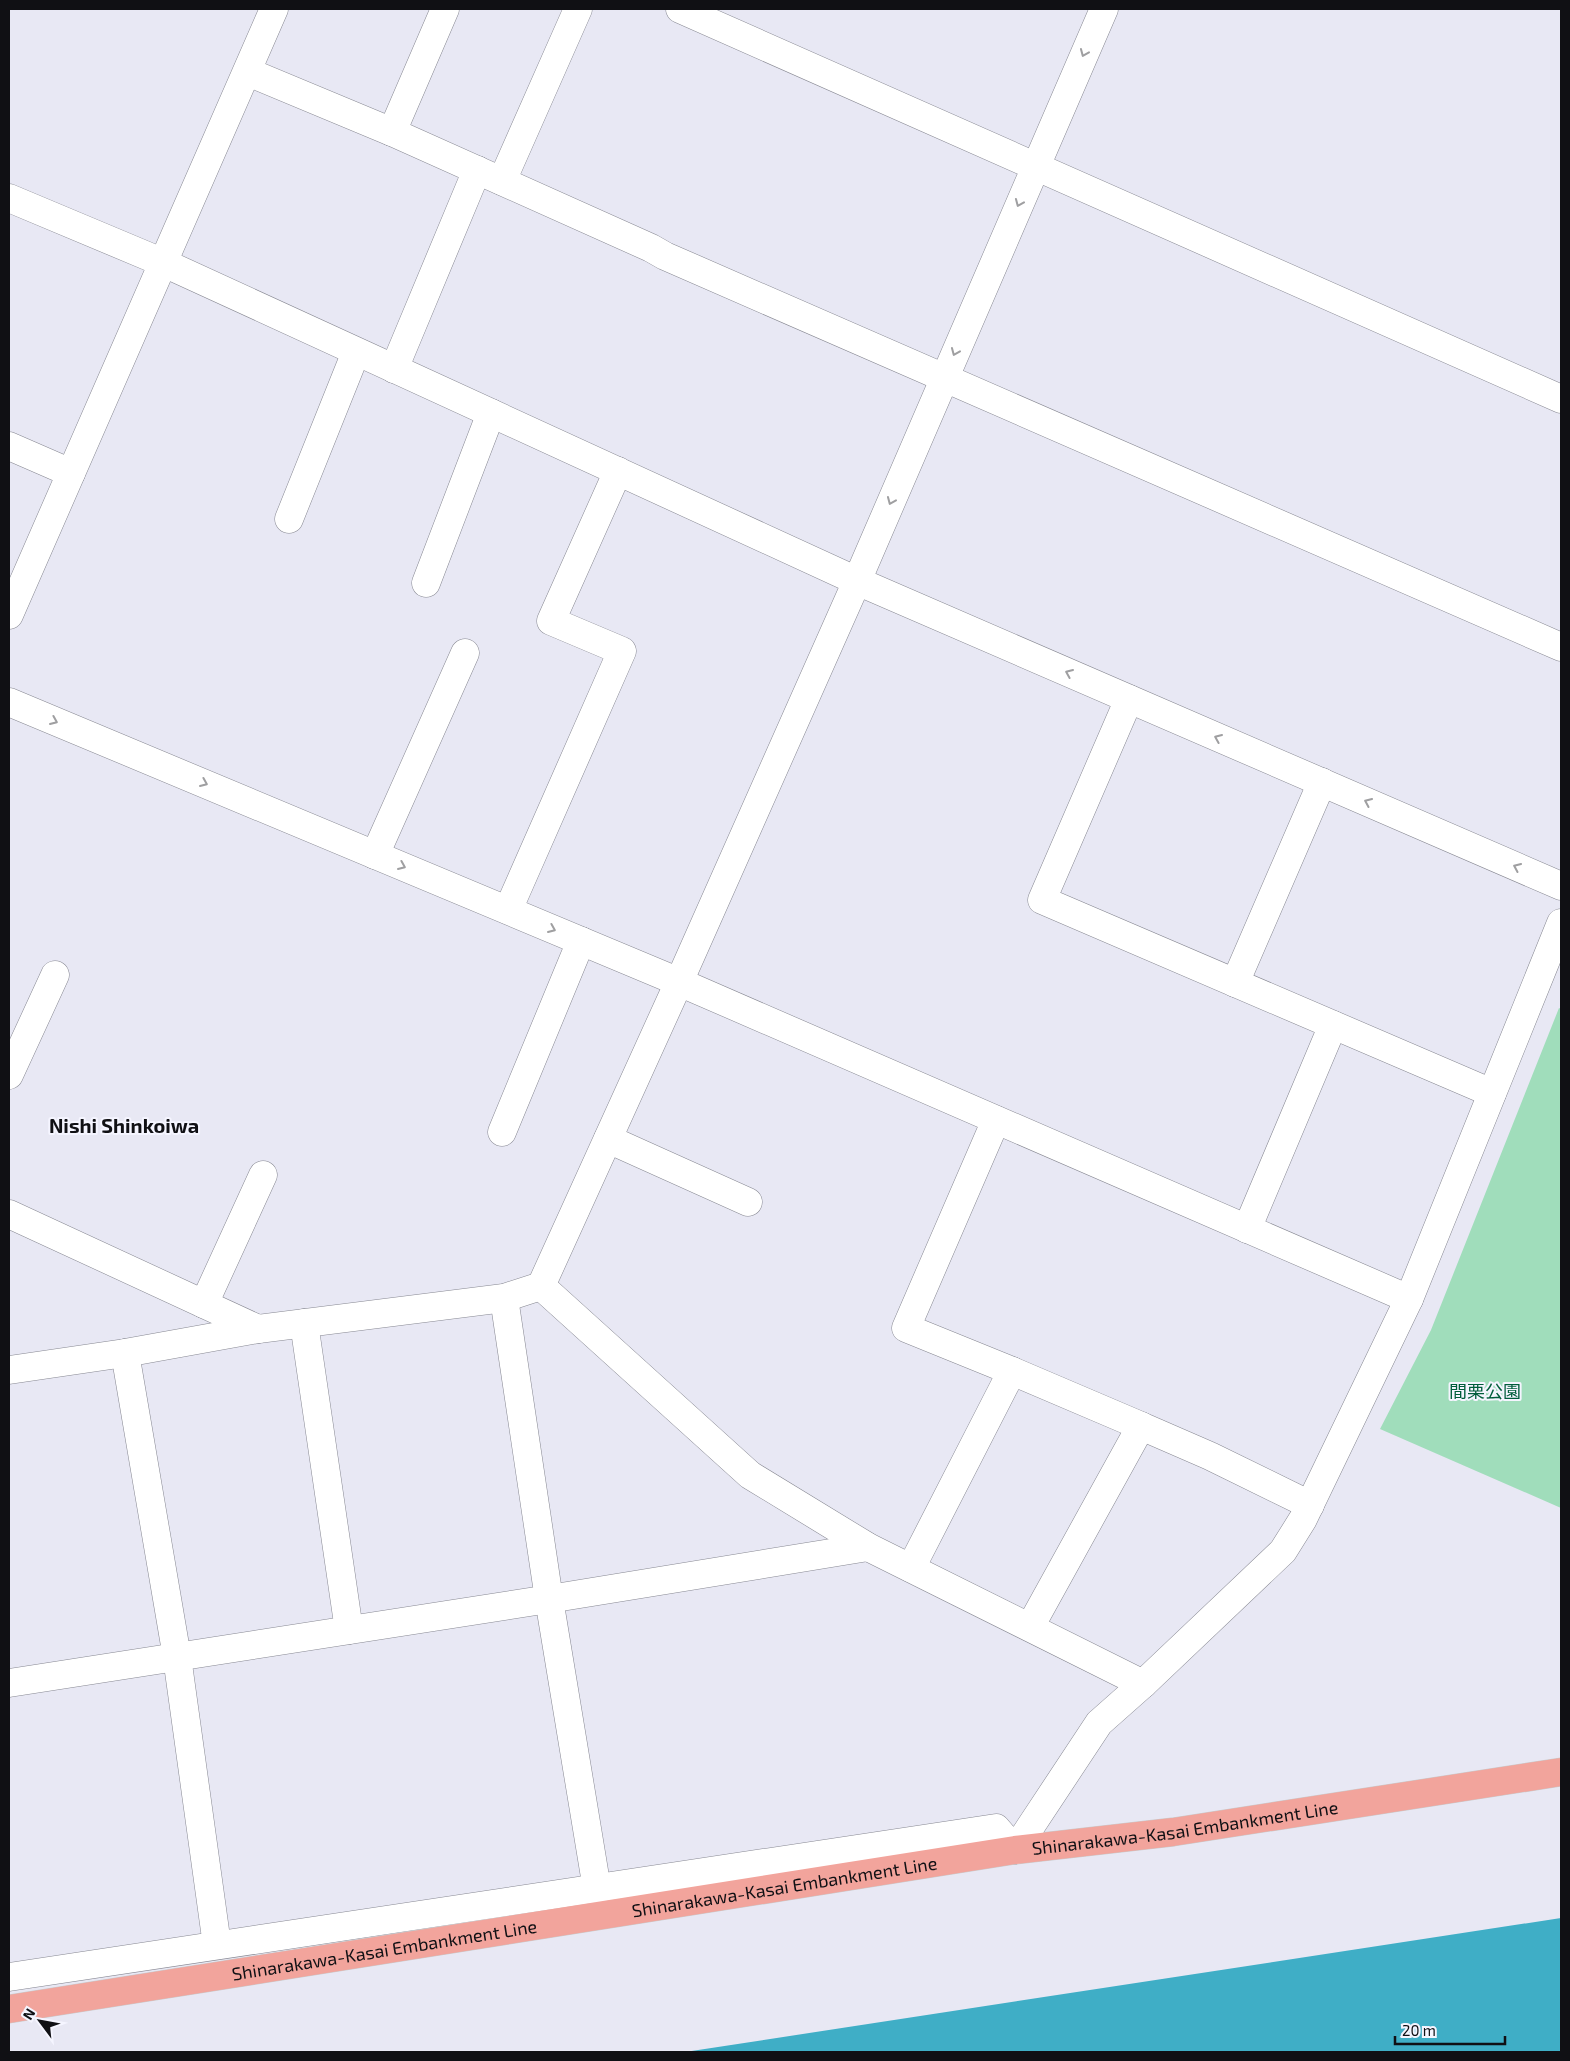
<svg xmlns="http://www.w3.org/2000/svg" width="1570" height="2061" font-family="'Exo 2','Noto Sans JP',sans-serif">
<style>
.green{fill:#a0ddbb}
.water{fill:#3faec6}
.lines{fill:none;stroke-linecap:round;stroke-linejoin:round}
.minor-casing{stroke:#878892;stroke-width:29}
.major-casing{stroke:#cacacb;stroke-width:29}
.minor{stroke:#fff;stroke-width:28}
.major{stroke:#f2a49c;stroke-width:28}
.oneway{stroke:#9f9fa1}
.labels{text-anchor:middle;dominant-baseline:central;stroke-width:4;stroke-linejoin:round;paint-order:stroke}
.park-label{font-size:18px;fill:#015d3b;stroke:#f5f5ff}
.street-label{font-size:18px;fill:#101014;stroke:#f5f5ff}
.quarter-label{font-size:20px;font-weight:bold;fill:#101014;stroke:#f5f5ff}
</style>
<rect width="100%" height="100%" fill="#e8e8f4"/>
<polygon class="green" points="1559,1008 1561,1009 1561,1508 1380,1429 1431,1330"/>
<polygon class="water" points="1561,1918 1561,2052 685,2052"/>
<g class="lines">
<defs>
<g id="minor">
<polyline points="680,9 1561,399"/>
<polyline points="248,72 392,132 445,9"/>
<polyline points="392,132 651,248 665,256 1561,647"/>
<polyline points="502,181 578,9"/>
<polyline points="9,198 164,263 857,581 1561,886"/>
<polyline points="394,369 477,170"/>
<polyline points="9,446 71,473"/>
<polyline points="289,519 356,352"/>
<polyline points="426,583 491,413"/>
<polyline points="9,615 274,9"/>
<polyline points="1129,699 1042,900 1492,1093"/>
<polyline points="9,702 679,982 1409,1299"/>
<polyline points="375,855 465,653"/>
<polyline points="508,910 622,651 551,621 618,471"/>
<polyline points="1235,983 1322,782"/>
<polyline points="9,1075 55,975"/>
<polyline points="996,1120 906,1328 1012,1371"/>
<polyline points="502,1132 581,941"/>
<polyline points="608,1139 748,1202"/>
<polyline points="9,1214 258,1329"/>
<polyline points="1247,1229 1333,1025"/>
<polyline points="541,1286 750,1475 868,1547 1143,1684"/>
<polyline points="504,1298 549,1599 597,1889"/>
<polyline points="204,1304 263,1175"/>
<polyline points="304,1323 349,1630"/>
<polyline points="125,1353 177,1657 217,1945"/>
<polyline points="9,1370 125,1353 258,1329 504,1298 541,1286 679,982 857,581 1104,9"/>
<polyline points="1141,1426 1210,1456 1310,1505"/>
<polyline points="911,1568 1012,1371 1141,1426 1030,1627"/>
<polyline points="9,1683 549,1599 868,1547"/>
<polyline points="9,1977 996,1828 1015,1850 1099,1723 1143,1684 1283,1551 1303,1519 1409,1299 1561,923"/>
</g>
<g id="major">
<path id="s1" d="M9 2009 1015 1850 1173 1832 1561 1772"/>
</g>
</defs>
<use href="#minor" class="minor-casing"/>
<use href="#major" class="major-casing"/>
<use href="#minor" class="minor"/>
<use href="#major" class="major"/>
</g>
<defs><path id="oneway-chevron" d="M-2-3.5L2.5 0L-2 3.5" fill="none" stroke-width="1.6" stroke-linecap="round" stroke-linejoin="round" transform="scale(1.25)"/></defs>
<g class="oneway">
<use href="#oneway-chevron" transform="translate(1084 53) rotate(113)"/>
<use href="#oneway-chevron" transform="translate(1019 203) rotate(113)"/>
<use href="#oneway-chevron" transform="translate(955 352) rotate(113)"/>
<use href="#oneway-chevron" transform="translate(891 501) rotate(113)"/>
<use href="#oneway-chevron" transform="translate(1069 673) rotate(-157)"/>
<use href="#oneway-chevron" transform="translate(54 721) rotate(23)"/>
<use href="#oneway-chevron" transform="translate(1218 738) rotate(-157)"/>
<use href="#oneway-chevron" transform="translate(204 783) rotate(23)"/>
<use href="#oneway-chevron" transform="translate(1368 802) rotate(-156)"/>
<use href="#oneway-chevron" transform="translate(402 866) rotate(23)"/>
<use href="#oneway-chevron" transform="translate(1517 867) rotate(-156)"/>
<use href="#oneway-chevron" transform="translate(552 929) rotate(23)"/>
</g>
<g class="labels">
<g class="park-label">
<text x="1485" y="1391">間栗公園</text>
</g>
<g class="street-label">
<text stroke="none"><textPath href="#s1" startOffset="1190">Shinarakawa-Kasai Embankment Line</textPath></text>
<text stroke="none"><textPath href="#s1" startOffset="785">Shinarakawa-Kasai Embankment Line</textPath></text>
<text stroke="none"><textPath href="#s1" startOffset="380">Shinarakawa-Kasai Embankment Line</textPath></text>
</g>
<g class="quarter-label">
<text x="124" y="1125">Nishi Shinkoiwa</text>
</g>
</g>
<rect width="1570" height="2061" fill="none" stroke="#101014" stroke-width="20"/>
<g transform="translate(40 2021) rotate(302)" stroke="#f5f5ff" stroke-width="4" paint-order="stroke">
<path d="M0-4L9 19L0 12L-9 19Z" fill="#101014"/>
<text y="-8" font-size="14" font-weight="bold" text-anchor="middle" fill="#101014">N</text>
</g>
<path d="M1395 2036v8h110v-8" fill="none" stroke="#101014" stroke-width="2.5"/>
<text x="1402" y="2036" font-size="15" fill="#101014" stroke="#f5f5ff" stroke-width="4" paint-order="stroke">20 m</text>
</svg>
